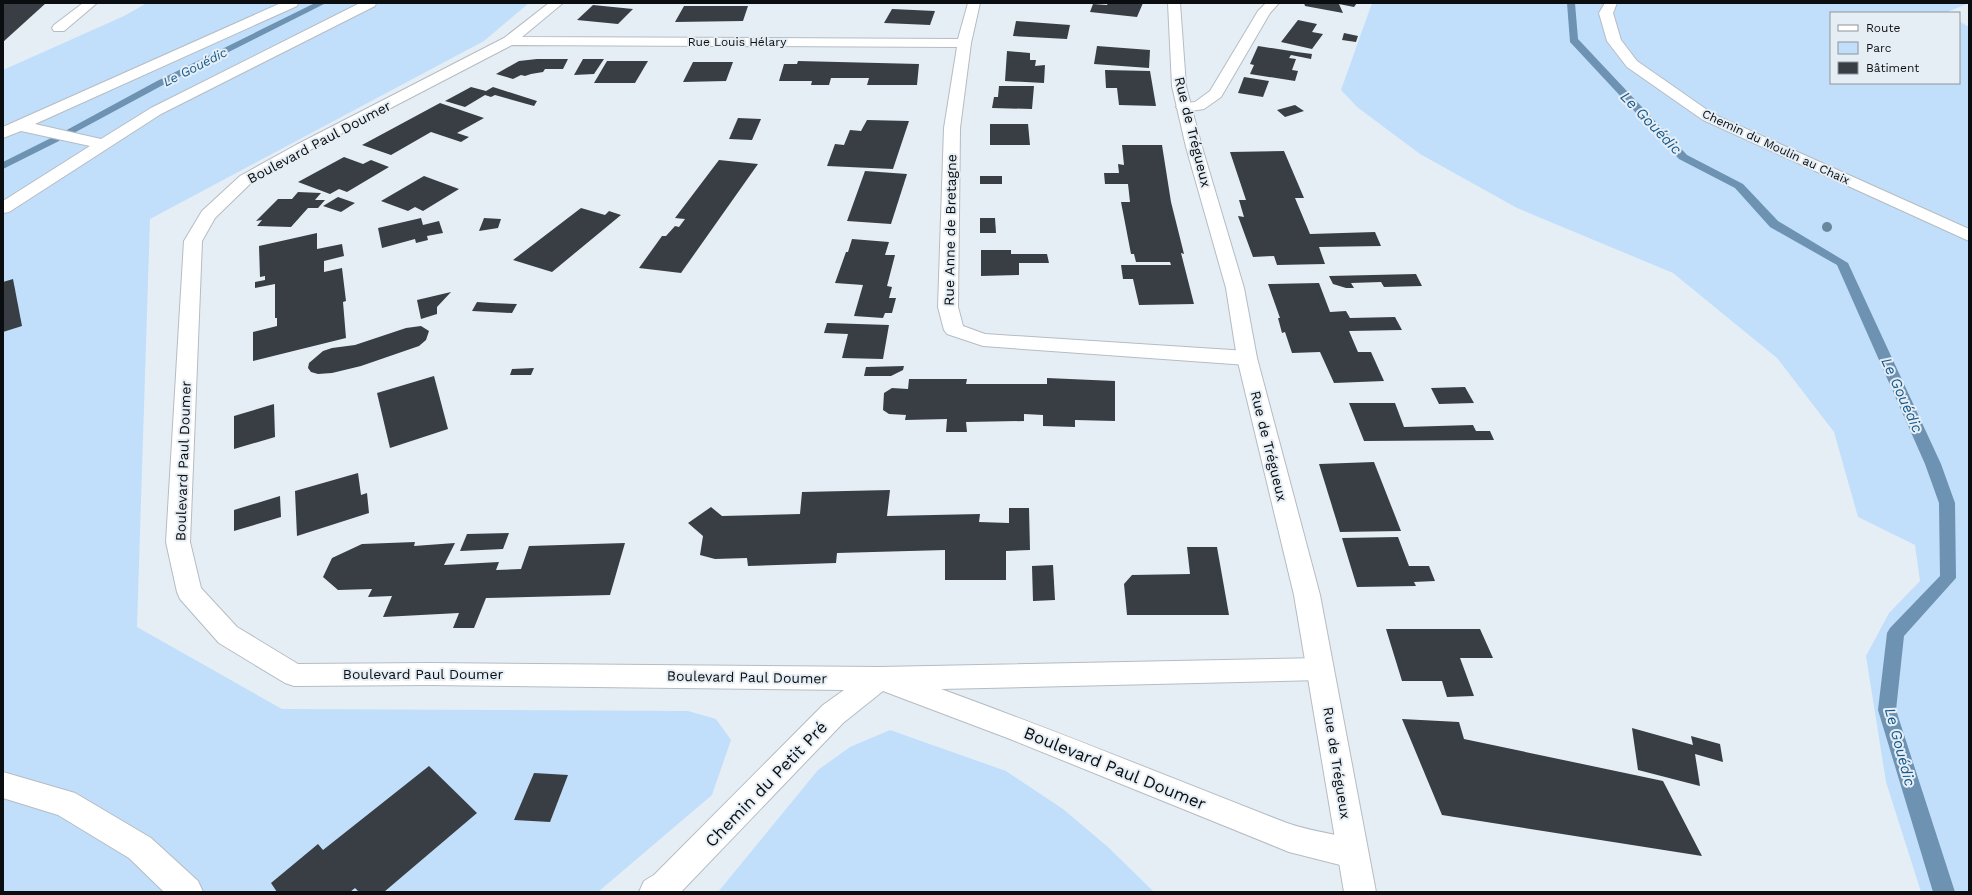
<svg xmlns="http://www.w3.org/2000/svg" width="1972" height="895" font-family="'Work Sans',sans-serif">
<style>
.green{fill:#c1dffb}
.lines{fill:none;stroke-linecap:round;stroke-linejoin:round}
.stream{fill:#6e92b2;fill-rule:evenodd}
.building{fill:#383e44}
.minor-casing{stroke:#b5bcc3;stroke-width:2}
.major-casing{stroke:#b5bcc3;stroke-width:2}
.minor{fill:#fff;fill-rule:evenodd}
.major{fill:#fff;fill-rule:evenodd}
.tree{fill:#68869c}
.labels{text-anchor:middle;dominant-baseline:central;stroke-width:4;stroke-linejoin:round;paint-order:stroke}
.far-street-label{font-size:12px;fill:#0b0e10;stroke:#e6eef5}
.far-water-label{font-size:13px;font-style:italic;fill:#15598c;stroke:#e6eef5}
.street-label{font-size:14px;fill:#0b0e10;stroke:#e6eef5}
.water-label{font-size:15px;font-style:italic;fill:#15598c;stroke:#e6eef5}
.near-street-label{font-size:17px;fill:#0b0e10;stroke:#e6eef5}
</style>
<rect width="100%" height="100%" fill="#e6eef5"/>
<g class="green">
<polygon points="147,3 529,3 484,41 150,219 137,627 282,709 688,711 716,719 731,740 712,795 598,892 3,892 3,70 124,16"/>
<polygon points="1372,3 1969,3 1945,13 1831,13 1831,83 1959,83 1959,21 1969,27 1969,892 1921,892 1886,782 1866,656 1889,613 1920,581 1915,545 1858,517 1834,432 1777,358 1673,273 1517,208 1420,154 1357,107 1341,90"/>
<polygon points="890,730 1006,771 1063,809 1108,847 1154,892 718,892 818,770 850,747"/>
</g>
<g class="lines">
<g class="stream">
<polygon points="315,3 326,3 163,85 72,134 64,134 63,132 157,81"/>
<polygon points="1567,3 1575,3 1578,39 1687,155 1743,184 1778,221 1848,263 1941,464 1955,503 1956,578 1904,636 1896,710 1955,892 1933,892 1878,710 1887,633 1890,628 1940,576 1939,503 1925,464 1837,265 1770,227 1735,188 1679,159 1570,42"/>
<polygon points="55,136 60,139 59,141 3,169 3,162"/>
</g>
</g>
<g class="building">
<polygon points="3,3 46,3 3,42"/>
<polygon points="1108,3 1143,3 1137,17 1090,12 1093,4 1107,5"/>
<polygon points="1304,3 1357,3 1354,7 1339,4 1343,13 1305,6"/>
<polygon points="593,5 633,9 618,24 577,20"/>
<polygon points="684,6 748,6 743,21 675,22"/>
<polygon points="892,9 935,11 930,25 884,23"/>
<polygon points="1298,20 1317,24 1312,32 1323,34 1312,49 1281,42"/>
<polygon points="1016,21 1070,25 1067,39 1013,36"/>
<polygon points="1344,33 1358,36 1356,42 1342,40"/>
<polygon points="1097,46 1150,50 1149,68 1094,64"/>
<polygon points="1258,46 1297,52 1312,54 1311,59 1291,55 1289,58 1296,59 1292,70 1298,71 1295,81 1250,74 1254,65 1250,64"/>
<polygon points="1007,51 1030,53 1030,60 1036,60 1035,66 1045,65 1044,83 1005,81"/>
<polygon points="537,59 568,59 563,69 545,69 543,72 531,74 525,76 521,75 513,79 496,74 519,61"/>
<polygon points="583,59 604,59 594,74 574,75"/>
<polygon points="607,61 648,61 635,83 594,83"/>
<polygon points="798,61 919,64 917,85 867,85 869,78 831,78 829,85 811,85 812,81 779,81 784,64 797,64"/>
<polygon points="693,62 733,62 726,81 683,82"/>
<polygon points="1105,70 1150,71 1156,106 1119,105 1117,88 1106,88"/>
<polygon points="1244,77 1269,81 1263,97 1238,93"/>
<polygon points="999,86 1034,86 1032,109 992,108 994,97 998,97"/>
<polygon points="471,87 486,91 493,87 537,101 534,106 495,95 491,97 485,95 465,107 445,101"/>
<polygon points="440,103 484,118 457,133 469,137 461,142 431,132 391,155 362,145"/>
<polygon points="1295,105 1304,111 1285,117 1277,110"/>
<polygon points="738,118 761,119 752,140 729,139"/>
<polygon points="867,120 909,121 893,169 827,166 835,144 844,145 850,130 861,131"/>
<polygon points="990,124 1028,124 1030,145 990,145"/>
<polygon points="1122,145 1162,145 1171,202 1184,254 1181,253 1194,304 1139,305 1133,279 1123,279 1121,265 1171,265 1170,262 1136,262 1134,254 1131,254 1121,202 1130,202 1128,184 1105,184 1104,173 1119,173 1118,164 1124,165"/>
<polygon points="1284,151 1304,198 1295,198 1310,234 1375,232 1381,246 1319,247 1325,264 1277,265 1274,256 1253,257 1238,216 1244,217 1239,200 1246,200 1230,152"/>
<polygon points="344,157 363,164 371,160 389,167 347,192 339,189 330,194 298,182"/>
<polygon points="719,160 758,164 681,273 639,268 662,236 666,236 675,226 679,227 685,219 675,218"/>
<polygon points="865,171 907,174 891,224 847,221"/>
<polygon points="424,176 459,189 423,211 415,207 408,211 381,201"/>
<rect x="980" y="176" width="22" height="8"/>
<polygon points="298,192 321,193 315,200 325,200 318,208 308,208 291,227 257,226 262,220 256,221 278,199 292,199"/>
<polygon points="338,197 355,203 341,212 323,206"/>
<polygon points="581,208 605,215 609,211 621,215 552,272 513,260"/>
<polygon points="421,218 423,225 439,221 443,233 427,236 428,240 416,243 415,239 382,248 378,228"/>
<polygon points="484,218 501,219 498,228 479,231"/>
<polygon points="980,218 995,218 996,233 980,233"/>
<polygon points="317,233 317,249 342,244 344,256 324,261 324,272 342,268 346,301 343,302 346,338 253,361 253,332 277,326 277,318 275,318 275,284 255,288 255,282 265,280 265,276 260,277 259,246"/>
<polygon points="852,239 889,242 885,255 895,255 887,286 892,287 889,298 896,298 892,313 885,313 883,318 854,316 863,285 835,283 846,252 848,252"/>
<polygon points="981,250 1011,250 1011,254 1047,254 1049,263 1019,263 1019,275 981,276"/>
<polygon points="1416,274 1422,286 1384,287 1381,282 1351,283 1354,288 1346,288 1333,284 1329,276"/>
<polygon points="13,279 22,326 3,332 3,282"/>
<polygon points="1319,283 1330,312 1346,311 1350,318 1395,317 1402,330 1349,331 1358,352 1371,352 1384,381 1334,383 1320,352 1292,353 1285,332 1282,333 1278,318 1280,318 1268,284"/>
<polygon points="451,292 437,307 437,314 421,319 417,300"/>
<polygon points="477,302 491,303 517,304 512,313 472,311"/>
<polygon points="827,323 889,325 883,359 842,358 848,334 824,333"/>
<polygon points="421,326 429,331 426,340 419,346 361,366 332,373 318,374 311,372 308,368 309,363 323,351 332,348 355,345 406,328"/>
<polygon points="904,366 903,370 891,376 864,376 866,367"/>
<polygon points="534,368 531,375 510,375 512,369"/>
<polygon points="434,376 448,429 390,448 377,393"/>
<polygon points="1047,378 1115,381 1115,421 1075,420 1075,427 1043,426 1043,415 1024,414 1024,421 966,422 967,432 946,432 947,419 905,420 906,415 889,414 883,410 884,393 892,388 908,389 909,379 967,379 966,384 1047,384"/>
<polygon points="1465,387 1474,403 1439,404 1431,388"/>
<polygon points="1349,403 1395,403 1404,427 1473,425 1476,431 1490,431 1494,440 1364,441"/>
<polygon points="274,404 275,437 234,449 234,416"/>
<polygon points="1374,462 1401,531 1340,532 1319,464"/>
<polygon points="358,473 361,495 367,493 369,513 297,536 295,491"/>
<polygon points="890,490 887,516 980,514 979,522 1009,523 1009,508 1029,508 1030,550 1006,551 1006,580 945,580 945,550 837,553 836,563 748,566 747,558 715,559 700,555 703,536 688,523 711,507 722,516 800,514 802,492"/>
<polygon points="280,496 281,517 234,531 234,510"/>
<polygon points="509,533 503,549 460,551 467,534"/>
<polygon points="1398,537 1409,566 1429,566 1435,581 1414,582 1416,586 1357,587 1342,538"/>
<polygon points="415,542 414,546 455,543 444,565 499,562 496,570 521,569 529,546 625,543 610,595 486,598 474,628 453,628 459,613 383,617 392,596 368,597 372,589 338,590 323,577 332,558 362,544"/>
<polygon points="1187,547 1217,547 1229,615 1127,615 1124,584 1132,575 1190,574"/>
<polygon points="1053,565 1055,600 1033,601 1032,566"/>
<polygon points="1386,629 1480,629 1493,658 1460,658 1474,696 1447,697 1442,681 1402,681"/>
<polygon points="1402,719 1459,722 1464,739 1663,781 1702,856 1442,815"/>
<polygon points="1632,728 1693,745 1691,736 1720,744 1723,762 1695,754 1700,786 1638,770"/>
<polygon points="429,766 477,813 384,892 359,892 355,888 350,892 277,892 271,883 318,844 323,850"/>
<polygon points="534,773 568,775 550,822 514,820"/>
</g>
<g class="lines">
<defs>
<g id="minor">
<polygon points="83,3 97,3 64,31 54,31 52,28 54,25"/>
<polygon points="281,3 298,3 297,6 35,124 101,139 151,108 360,3 376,3 375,6 161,114 9,212 3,213 3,201 90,146 21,131 3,138 3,127"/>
<path d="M549 3H563L522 37 958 39 968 3H980L971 43 960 128 958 307 963 326 985 334 1247 351 1254 353 1257 358 1254 363 1247 365 983 346 947 334 944 330 938 307 944 128 957 47 512 45 308 151 252 182 215 218 202 241 190 542 201 588 237 627 298 664 429 663 879 667 1321 658 1330 661 1334 669 1330 677 1321 680 941 689C1057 731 1171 778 1287 823 1311 832 1338 833 1363 843L1367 853 1363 863 1352 868 1289 852 1010 739 883 691 843 723 681 892H639L644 881 654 875 823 705 844 690 429 685 294 686 285 683 219 643 180 599 177 592 166 542 184 241 202 211 240 176 296 145 504 38Z"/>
<polygon points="1266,3 1279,3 1270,13 1221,97 1204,109 1184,112 1179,110 1176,107 1179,104 1195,102 1210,91 1258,11"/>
<polygon points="1605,3 1617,3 1613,13 1621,40 1637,61 1713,114 1969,229 1969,241 1703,120 1627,67 1607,41 1599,13"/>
<polygon points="3,772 75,793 151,838 198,881 203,892 164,892 129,858 58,815 3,798"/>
</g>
<polygon id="major" points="1168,3 1180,3 1186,86 1202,147 1244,288 1257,358 1320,595 1376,892 1344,892 1294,595 1237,358 1226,288 1186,147 1172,86"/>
</defs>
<use href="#minor" class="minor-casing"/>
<use href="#major" class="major-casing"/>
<use href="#minor" class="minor"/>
<use href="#major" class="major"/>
</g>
<circle class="tree" cx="1827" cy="227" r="5"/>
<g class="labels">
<g class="far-street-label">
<text x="737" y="42">Rue Louis Hélary</text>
<text transform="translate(1776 147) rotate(25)">Chemin du Moulin au Chaix</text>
</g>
<g class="far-water-label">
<text transform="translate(195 67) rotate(-27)">Le Gouédic</text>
</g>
<g class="street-label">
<text transform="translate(1193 132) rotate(76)">Rue de Trégueux</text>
<text transform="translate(319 142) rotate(-28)">Boulevard Paul Doumer</text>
<text transform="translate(950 230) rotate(-89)">Rue Anne de Bretagne</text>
<text transform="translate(1269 446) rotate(76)">Rue de Trégueux</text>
<text transform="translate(183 461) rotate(-88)">Boulevard Paul Doumer</text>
<text x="423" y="674">Boulevard Paul Doumer</text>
<text transform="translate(747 677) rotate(1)">Boulevard Paul Doumer</text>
<text transform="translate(1337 763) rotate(81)">Rue de Trégueux</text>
</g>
<g class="water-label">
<text transform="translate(1651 123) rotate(46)">Le Gouédic</text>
<text transform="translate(1902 395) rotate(66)">Le Gouédic</text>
<text transform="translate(1900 747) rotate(75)">Le Gouédic</text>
</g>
<g class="near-street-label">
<text transform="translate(1115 768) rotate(22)">Boulevard Paul Doumer</text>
<text transform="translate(766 784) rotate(-46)">Chemin du Petit Pré</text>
</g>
</g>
<rect width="1972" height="895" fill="none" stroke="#0b0e10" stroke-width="8"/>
<rect x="1830" y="12" width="130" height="72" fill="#e6eef5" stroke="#8e9499"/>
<rect x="1838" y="25" width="20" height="6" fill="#ffffff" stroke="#8e9499"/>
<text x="1866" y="32" font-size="12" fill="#0b0e10">Route</text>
<rect x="1838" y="42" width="20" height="12" fill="#c1dffb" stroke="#8e9499"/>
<text x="1866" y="52" font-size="12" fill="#0b0e10">Parc</text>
<rect x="1838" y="62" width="20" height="12" fill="#383e44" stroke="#8e9499"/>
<text x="1866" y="72" font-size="12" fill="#0b0e10">Bâtiment</text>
</svg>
